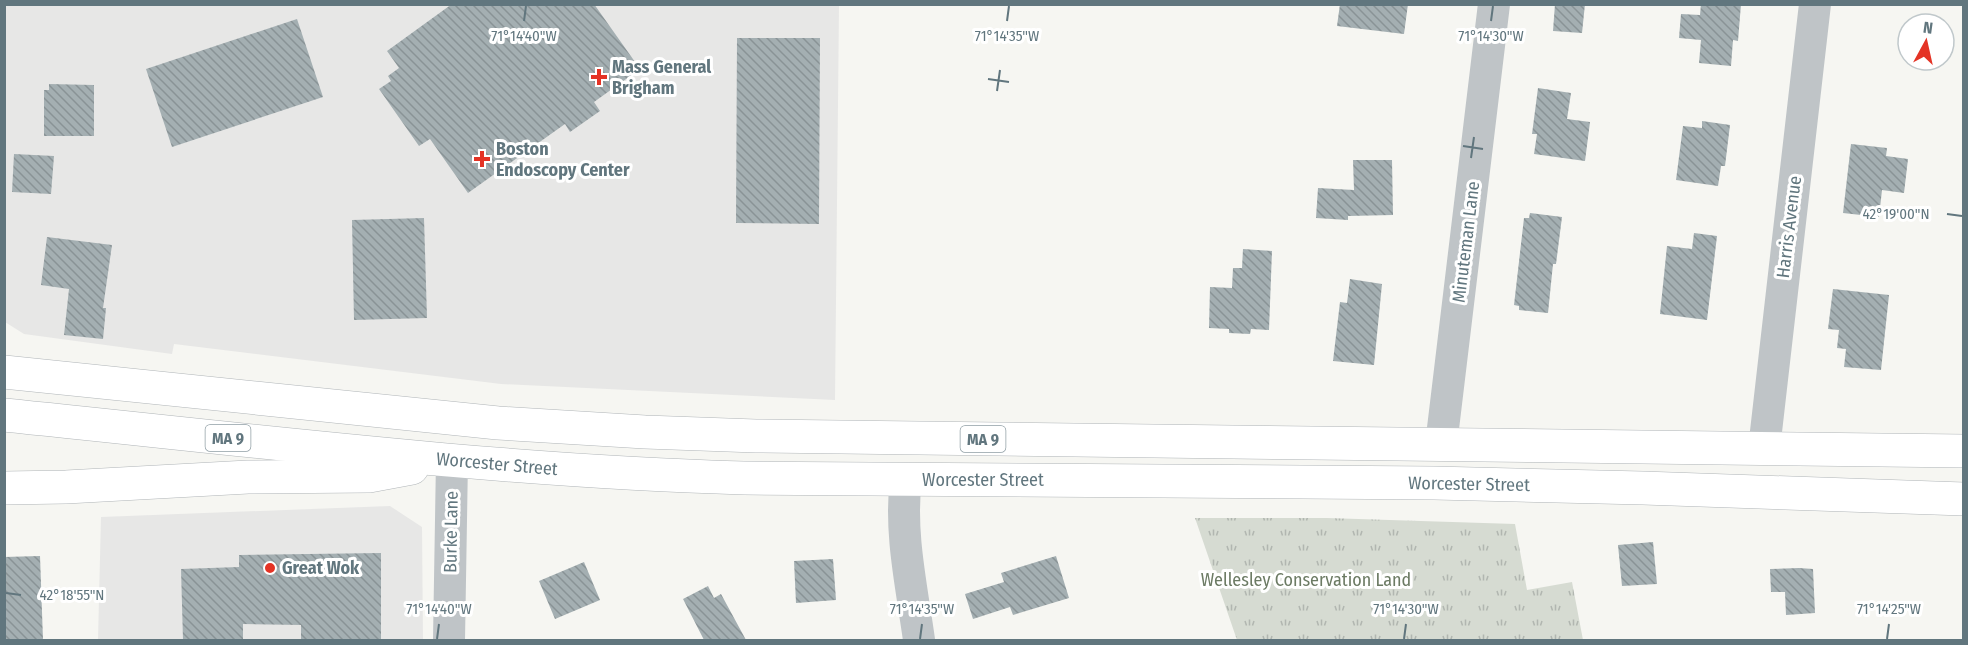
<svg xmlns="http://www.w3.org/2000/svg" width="1968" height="645" font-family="'Fira Sans Condensed',sans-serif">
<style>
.built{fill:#e7e7e6}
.park{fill:url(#park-tufts)}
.building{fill:url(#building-back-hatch)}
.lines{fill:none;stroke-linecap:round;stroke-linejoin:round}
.highway-casing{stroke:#b0b5b8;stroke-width:34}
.minor{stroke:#bfc4c7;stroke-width:32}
.highway{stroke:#fff;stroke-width:33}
.ticks{fill:none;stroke:#61767e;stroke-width:2}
.poi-dot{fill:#e43325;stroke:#fff;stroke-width:2}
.labels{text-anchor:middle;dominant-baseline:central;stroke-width:6;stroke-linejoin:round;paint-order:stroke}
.shield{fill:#fff;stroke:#909fa5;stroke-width:1.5}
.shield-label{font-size:16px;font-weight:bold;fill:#61767e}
.poi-label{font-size:18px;font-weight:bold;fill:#61767e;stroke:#fff;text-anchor:start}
.street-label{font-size:18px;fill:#61767e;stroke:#fff}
.park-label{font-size:18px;fill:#6c7b64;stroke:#fff}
.ticks-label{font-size:15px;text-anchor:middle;fill:#61767e;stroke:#fff;stroke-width:6;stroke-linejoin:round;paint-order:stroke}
</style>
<defs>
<pattern id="park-tufts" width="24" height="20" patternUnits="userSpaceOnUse" patternTransform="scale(1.5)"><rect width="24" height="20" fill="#d6dbd2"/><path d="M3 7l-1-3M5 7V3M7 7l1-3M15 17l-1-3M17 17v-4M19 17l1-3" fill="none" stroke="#b1b6b0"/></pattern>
<pattern id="building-back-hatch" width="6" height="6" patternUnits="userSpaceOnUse" patternTransform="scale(1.5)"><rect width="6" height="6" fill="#a4afb2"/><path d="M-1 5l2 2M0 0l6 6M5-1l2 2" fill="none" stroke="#899396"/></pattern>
</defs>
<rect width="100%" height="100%" fill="#f6f6f2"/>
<g class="built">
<polygon points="4,5 839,5 835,400 501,384 174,344 172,354 24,334 5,322"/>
<polygon points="390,506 422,527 423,640 98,640 101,517"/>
</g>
<polygon class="park" points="1195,518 1327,518 1515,524 1527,590 1572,582 1583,640 1237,640"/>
<g class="building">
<polygon points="452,4 594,4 640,69 594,102 600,111 570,132 565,124 468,193 430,139 419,146 379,89 391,81 388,76 399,68 387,51"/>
<polygon points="1340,4 1408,4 1404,34 1337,26"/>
<polygon points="1555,4 1585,4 1582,33 1553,31"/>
<polygon points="1701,4 1741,4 1738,41 1733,40 1731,66 1699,63 1701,40 1679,38 1681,14 1700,15"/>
<polygon points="297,19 323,97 172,147 146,69"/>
<polygon points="737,38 820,38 819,224 736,223"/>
<polygon points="49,84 94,85 94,136 44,136 44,90 49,90"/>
<polygon points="1538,88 1571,93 1567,119 1590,122 1585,161 1534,154 1537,134 1532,134"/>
<polygon points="1702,121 1730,125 1725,166 1721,166 1718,186 1676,180 1683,126 1702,128"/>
<polygon points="1851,144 1887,148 1886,156 1908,159 1904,193 1882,190 1879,217 1843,213"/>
<polygon points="14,154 54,156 51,194 12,192"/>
<polygon points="1353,160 1392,160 1393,215 1348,216 1348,220 1316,218 1318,188 1354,190"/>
<polygon points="1530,213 1562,217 1556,264 1553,264 1548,313 1519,310 1519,306 1514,305 1524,218 1529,218"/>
<polygon points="424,218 427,318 354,320 352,220"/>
<polygon points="1694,233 1717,236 1707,320 1660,314 1667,246 1692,249"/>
<polygon points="47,237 112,245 103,308 106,308 103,339 64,335 69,289 41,285"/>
<polygon points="1243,249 1272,251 1269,330 1251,329 1250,334 1229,333 1229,329 1209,328 1210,287 1232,288 1233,268 1242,268"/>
<polygon points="1350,279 1382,284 1374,365 1333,361 1340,302 1347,303"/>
<polygon points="1833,289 1889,295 1881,370 1844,367 1846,349 1837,348 1839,330 1828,329"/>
<polygon points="1653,542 1657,584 1622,586 1618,545"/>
<polygon points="381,553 381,640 301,640 301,625 243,624 243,640 183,640 181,569 239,567 239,555"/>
<polygon points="40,556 43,640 4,640 4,557"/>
<polygon points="1056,556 1069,598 1013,615 1010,607 973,619 965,594 1004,582 1001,573"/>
<polygon points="833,559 836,600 796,603 794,561"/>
<polygon points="584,562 600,600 555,619 539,581"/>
<polygon points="1799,568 1813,569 1815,613 1786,615 1785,592 1771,592 1770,569"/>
<polygon points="708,586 714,598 721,594 746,640 704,640 683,599"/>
</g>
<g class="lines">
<defs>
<g id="highway">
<polyline points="4,372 498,423 645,432 756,436 1964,451"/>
<path d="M4 415C251 440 496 471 744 478L1434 483 1643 488 1964 499"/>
<polyline points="4,488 66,487 248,477 369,476 412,468"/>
</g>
</defs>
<use href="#highway" class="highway-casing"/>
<g class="minor">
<polyline points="1441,445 1494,4"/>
<polyline points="1764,449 1815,4"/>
<path d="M906 479C899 532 912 588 919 640"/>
<polyline points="449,640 452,460"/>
</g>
<use href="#highway" class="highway"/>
</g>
<path class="ticks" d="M524 21 526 6M1007 21 1009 6M1491 21 1493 6M988 79 1009 82M997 91 1000 70M1463 146 1483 149M1471 158 1474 137M1947 214 1962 216M6 593 21 595M437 639 439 624M920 639 922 624M1404 639 1406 624M1887 639 1889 624"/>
<g class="poi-dot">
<path d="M596 68h6v6h6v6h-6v6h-6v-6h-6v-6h6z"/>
<path d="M479 150h6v6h6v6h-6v6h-6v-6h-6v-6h6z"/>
<circle cx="270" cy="568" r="6"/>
</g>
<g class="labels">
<g class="shield">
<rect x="205.5" y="425" width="45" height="26" rx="4.5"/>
<rect x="960.5" y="426" width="45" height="26" rx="4.5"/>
</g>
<g class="shield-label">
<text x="228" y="438">MA 9</text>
<text x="983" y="439">MA 9</text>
</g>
<g class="poi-label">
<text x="612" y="67">Mass General<tspan x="612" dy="21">Brigham</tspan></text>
<text x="496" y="149">Boston<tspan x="496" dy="21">Endoscopy Center</tspan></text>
<text x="282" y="568">Great Wok</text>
</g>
<g class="street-label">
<text transform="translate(1789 227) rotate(-83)">Harris Avenue</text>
<text transform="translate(1466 242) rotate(-83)">Minuteman Lane</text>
<text transform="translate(497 464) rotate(5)">Worcester Street</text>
<text x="983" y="480">Worcester Street</text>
<text transform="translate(1469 484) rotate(1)">Worcester Street</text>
<text transform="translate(451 532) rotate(-89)">Burke Lane</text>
</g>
<g class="park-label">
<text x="1306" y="580">Wellesley Conservation Land</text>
</g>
</g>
<g class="ticks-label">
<text x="524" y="41">71°14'40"W</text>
<text x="1007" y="41">71°14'35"W</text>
<text x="1491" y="41">71°14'30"W</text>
<text x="1896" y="219">42°19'00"N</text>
<text x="72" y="600">42°18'55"N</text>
<text x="439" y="614">71°14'40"W</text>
<text x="922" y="614">71°14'35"W</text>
<text x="1406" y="614">71°14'30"W</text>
<text x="1889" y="614">71°14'25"W</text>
</g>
<rect width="1968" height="645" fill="none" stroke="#61767e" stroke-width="12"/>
<g transform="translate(1926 42) rotate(8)"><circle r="28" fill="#ffffff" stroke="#c0c8cb" stroke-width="1.5"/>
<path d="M0-4.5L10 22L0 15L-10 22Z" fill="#e43325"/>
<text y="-9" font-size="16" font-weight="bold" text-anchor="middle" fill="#61767e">N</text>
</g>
</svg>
